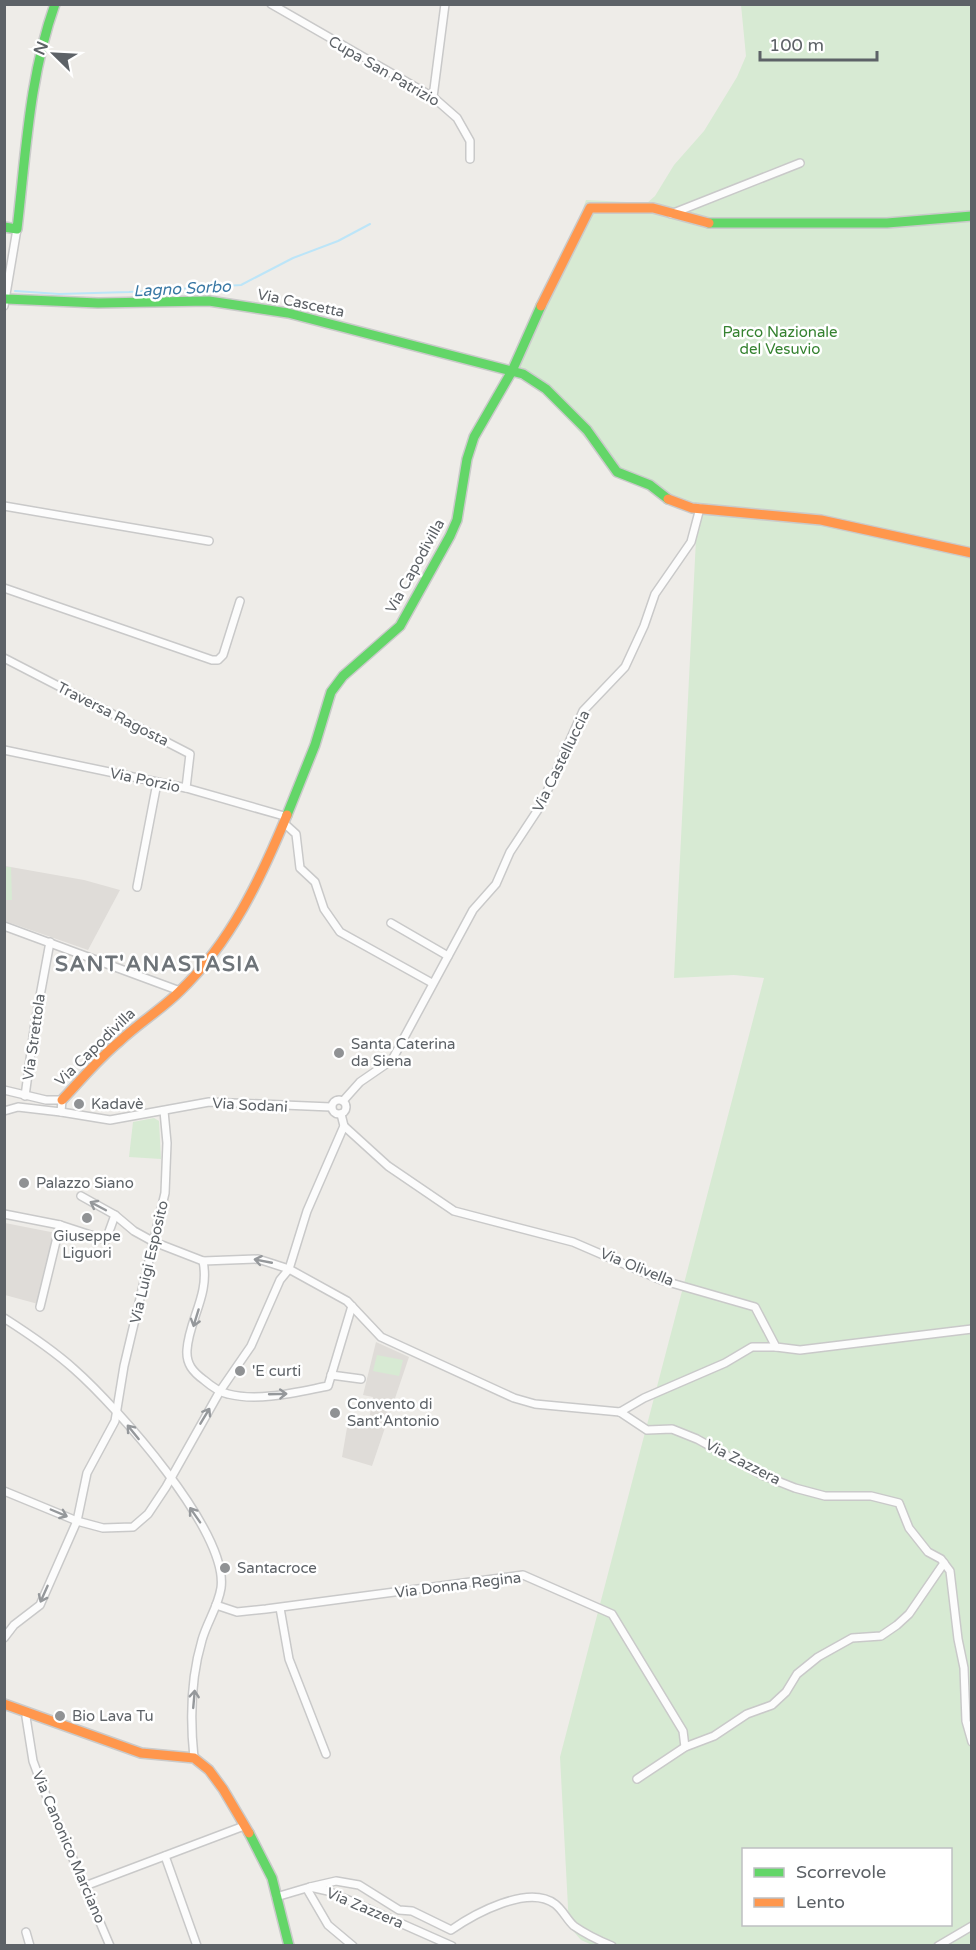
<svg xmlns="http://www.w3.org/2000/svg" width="976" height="1950" font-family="'Varela Round',sans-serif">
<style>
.education{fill:#dfdcd8}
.green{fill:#d7ead3;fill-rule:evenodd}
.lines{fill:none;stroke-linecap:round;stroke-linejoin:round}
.stream{stroke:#bce5f8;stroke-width:2}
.street-casing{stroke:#c9c9c9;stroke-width:10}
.fast-casing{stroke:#cacaca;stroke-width:12}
.slow-casing{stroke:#cacaca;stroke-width:12}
.street{stroke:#fcfcfc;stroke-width:7}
.fast{stroke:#63d668;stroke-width:9}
.slow{stroke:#ff974d;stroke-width:9}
.oneway{stroke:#95989b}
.poi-dot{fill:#909294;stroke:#fff;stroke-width:2}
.labels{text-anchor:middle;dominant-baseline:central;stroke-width:5;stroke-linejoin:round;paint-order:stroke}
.street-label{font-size:15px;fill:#5d6267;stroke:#fff}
.park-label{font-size:15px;fill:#358230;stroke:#fff}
.poi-label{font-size:15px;fill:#5d6267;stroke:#fff;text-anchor:start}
.water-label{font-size:16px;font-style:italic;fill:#3978a4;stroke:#fff}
.district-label{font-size:21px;font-weight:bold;letter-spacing:1.5px;fill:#6e7479;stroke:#fff}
</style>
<rect width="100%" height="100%" fill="#eeece8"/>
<g class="education">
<polygon points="5,866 84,880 120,890 88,950 5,921"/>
<polygon points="5,1223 56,1233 38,1304 5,1295"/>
<polygon points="376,1342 409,1357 372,1466 342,1457 349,1416 369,1420 373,1397 363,1395"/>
</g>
<g class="green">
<path d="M741 5H971V1945H592L581 1940 569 1926 560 1757 764 978 734 975 674 978 697 519 694 513 681 508 607 462 545 394 510 366 571 242 586 200 647 203 655 196 674 165 704 131 737 77 746 56ZM744 1850H950V1924H744Z"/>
<polygon points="4,867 11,867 12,900 5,900"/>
<polygon points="154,1118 159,1121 161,1159 129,1157 133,1122"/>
<polygon points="377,1355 403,1360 399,1376 373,1371"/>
</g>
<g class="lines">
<polyline class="stream" points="15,291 59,294 129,292 241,285 293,258 338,241 370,224"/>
<defs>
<g id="street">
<polyline points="271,4 433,97 457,118 470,141 470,159"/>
<polyline points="433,97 445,4"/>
<polyline points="671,214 800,163"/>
<polyline points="4,306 17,229"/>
<polyline points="4,506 209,541"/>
<polyline points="4,588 212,660 218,660 223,655 240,601"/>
<polyline points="4,658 190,754 186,788"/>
<polyline points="4,750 186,788 284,816 285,824 296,834 300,868 315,882 324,909 340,932 432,983"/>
<polyline points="137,887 157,783"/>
<polyline points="391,923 448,956"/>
<polyline points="4,926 180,991"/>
<polyline points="4,1090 46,1100 62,1100 61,1112 18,1107 4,1111"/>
<polyline points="25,1096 35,1023 50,942"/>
<circle cx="339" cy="1107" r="7"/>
<polyline points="343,1101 360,1082 392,1060 473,910 496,884 510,852 541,805 583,711 625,667 644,626 655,594 691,542 700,508"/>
<polyline points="61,1112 110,1120 209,1102 331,1107"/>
<polyline points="344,1126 388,1166 454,1211 573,1242 661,1280 755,1307 776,1347 800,1350 972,1329"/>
<polyline points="81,1196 115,1215 134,1231 154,1242 203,1261 258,1259 289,1269 347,1301 381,1337 514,1398 535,1404 620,1412"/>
<polyline points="4,1214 60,1225 106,1240 115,1215"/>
<path d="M203 1261C210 1295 189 1319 187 1350 186 1364 193 1372 204 1380 211 1386 219 1392 228 1394 259 1402 297 1392 328 1386L352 1306"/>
<polyline points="40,1307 60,1225"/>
<path d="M4 1318C29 1334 53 1350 74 1369 116 1406 229 1532 221 1588 218 1607 207 1622 202 1640 191 1677 190 1720 194 1758"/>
<polyline points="331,1375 361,1379"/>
<polyline points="620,1412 647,1430 672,1429 697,1439 762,1475 795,1488 825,1496 871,1496 899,1503 909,1528 928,1552 941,1559 950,1571 958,1639 964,1668 966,1721 972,1742"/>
<polyline points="620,1412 644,1398 725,1363 752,1347 776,1347"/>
<polyline points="4,1491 77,1521 103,1528 133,1527 148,1514 166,1487 220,1391 251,1346 280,1280 289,1269 307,1211 344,1126 341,1114"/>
<polyline points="216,1605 237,1612 266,1609 523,1575 612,1614 683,1731 685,1747"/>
<polyline points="280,1608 289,1659 326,1754"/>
<polyline points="4,1638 14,1625 40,1605 77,1521 87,1473 115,1421 124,1366 165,1193 167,1143 164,1111"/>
<polyline points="28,1712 26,1717 33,1761 43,1788 110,1946"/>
<polyline points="637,1779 685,1747 714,1736 747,1714 772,1705 786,1692 797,1674 818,1657 852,1638 881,1636 897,1625 909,1614 944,1563"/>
<polyline points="165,1856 197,1946"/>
<polyline points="85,1886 244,1826"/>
<path d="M310 1887 336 1881 359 1885 399 1910 412 1911 451 1930C474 1914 528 1884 555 1904 563 1910 567 1920 574 1926 584 1933 600 1941 612 1946"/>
<polyline points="307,1889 328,1925 353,1946"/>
<polyline points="276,1897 310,1887 328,1891 452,1946"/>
<polyline points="26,1932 30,1946"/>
<polyline points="938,1946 972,1926"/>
</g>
<g id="fast">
<polyline points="709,223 887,223 972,216"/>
<path d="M4 227 17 229C26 153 29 77 55 4"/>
<polyline points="6,299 98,303 209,301 288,313 523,374 546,389 587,430 617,472 650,485 668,499"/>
<polyline points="287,815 315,745 331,692 343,676 400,626 450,536 457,520 467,459 474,437 512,371 541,306"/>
<polyline points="249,1833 272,1878 289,1946"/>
</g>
<g id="slow">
<polyline points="541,306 590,208 653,208 709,223"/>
<polyline points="668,499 692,508 821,520 972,553"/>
<path d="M62 1100C81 1080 99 1058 120 1041 139 1023 162 1009 180 991 231 942 261 878 287 815"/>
<polyline points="4,1704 141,1753 194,1758 209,1770 223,1789 249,1833"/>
</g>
</defs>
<use href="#street" class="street-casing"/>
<use href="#fast" class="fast-casing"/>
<use href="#slow" class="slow-casing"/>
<use href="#street" class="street"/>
<use href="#fast" class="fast"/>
<use href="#slow" class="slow"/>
</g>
<defs><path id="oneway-shaft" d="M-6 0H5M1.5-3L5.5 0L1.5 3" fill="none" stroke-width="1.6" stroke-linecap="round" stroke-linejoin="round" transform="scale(1.5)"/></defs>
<g class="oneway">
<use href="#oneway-shaft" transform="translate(98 1206) rotate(-152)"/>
<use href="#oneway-shaft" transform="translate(263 1261) rotate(-169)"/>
<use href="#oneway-shaft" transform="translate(196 1318) rotate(107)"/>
<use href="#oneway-shaft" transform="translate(278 1394) rotate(-2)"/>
<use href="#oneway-shaft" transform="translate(205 1416) rotate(-59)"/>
<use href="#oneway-shaft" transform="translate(133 1432) rotate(-129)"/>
<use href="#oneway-shaft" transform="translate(59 1513) rotate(23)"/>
<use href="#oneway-shaft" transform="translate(195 1515) rotate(-125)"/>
<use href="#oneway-shaft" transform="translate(44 1594) rotate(114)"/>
<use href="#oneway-shaft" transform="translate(194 1699) rotate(-85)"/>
</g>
<g class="poi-dot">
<circle cx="339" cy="1053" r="6"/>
<circle cx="79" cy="1104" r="6"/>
<circle cx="24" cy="1183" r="6"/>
<circle cx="87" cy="1218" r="6"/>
<circle cx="240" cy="1371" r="6"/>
<circle cx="335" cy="1413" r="6"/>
<circle cx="225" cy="1568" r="6"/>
<circle cx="60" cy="1716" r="6"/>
</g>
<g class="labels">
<g class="street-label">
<text transform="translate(384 71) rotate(30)">Cupa San Patrizio</text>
<text transform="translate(301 303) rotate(12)">Via Cascetta</text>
<text transform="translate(415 566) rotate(-61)">Via Capodivilla</text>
<text transform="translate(113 714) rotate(27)">Traversa Ragosta</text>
<text transform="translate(561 761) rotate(-64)">Via Castelluccia</text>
<text transform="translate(145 780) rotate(12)">Via Porzio</text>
<text transform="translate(34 1037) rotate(-82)">Via Strettola</text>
<text transform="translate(95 1047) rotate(-44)">Via Capodivilla</text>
<text transform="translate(250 1105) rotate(3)">Via Sodani</text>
<text transform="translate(149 1262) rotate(-77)">Via Luigi Esposito</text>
<text transform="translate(637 1267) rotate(22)">Via Olivella</text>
<text transform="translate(743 1462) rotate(27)">Via Zazzera</text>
<text transform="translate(458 1585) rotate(-7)">Via Donna Regina</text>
<text transform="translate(69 1847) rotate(67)">Via Canonico Marciano</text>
<text transform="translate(365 1908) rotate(23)">Via Zazzera</text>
</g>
<g class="park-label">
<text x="780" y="332">Parco Nazionale<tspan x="780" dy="17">del Vesuvio</tspan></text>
</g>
<g class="poi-label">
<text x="351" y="1044">Santa Caterina<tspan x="351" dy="17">da Siena</tspan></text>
<text x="91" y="1104">Kadavè</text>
<text x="36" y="1183">Palazzo Siano</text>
<text x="87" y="1236" text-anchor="middle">Giuseppe<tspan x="87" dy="17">Liguori</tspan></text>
<text x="252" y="1371">'E curti</text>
<text x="347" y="1404">Convento di<tspan x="347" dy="17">Sant'Antonio</tspan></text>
<text x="237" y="1568">Santacroce</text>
<text x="72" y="1716">Bio Lava Tu</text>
</g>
<g class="water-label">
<text transform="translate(182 289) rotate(-3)">Lagno Sorbo</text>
</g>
<g class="district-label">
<text x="158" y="964">SANT'ANASTASIA</text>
</g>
</g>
<rect width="976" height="1950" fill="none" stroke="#5d6267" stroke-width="12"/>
<rect x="742" y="1848" width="210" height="78" fill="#ffffff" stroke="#bec0c2" stroke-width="1.5"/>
<rect x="754" y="1868" width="30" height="9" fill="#63d668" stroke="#bec0c2" stroke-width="1.5"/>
<text x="796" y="1878" font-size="18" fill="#5d6267">Scorrevole</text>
<rect x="754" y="1898" width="30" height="9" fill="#ff974d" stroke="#bec0c2" stroke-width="1.5"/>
<text x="796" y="1908" font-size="18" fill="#5d6267">Lento</text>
<g transform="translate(54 54) rotate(294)" stroke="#ffffff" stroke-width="4.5" paint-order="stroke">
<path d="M0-4.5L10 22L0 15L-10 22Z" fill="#5d6267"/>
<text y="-9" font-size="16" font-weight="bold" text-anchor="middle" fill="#5d6267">N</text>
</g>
<path d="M760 51v9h117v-9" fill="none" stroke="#5d6267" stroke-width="3"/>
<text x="769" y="51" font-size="18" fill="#5d6267" stroke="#ffffff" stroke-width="4.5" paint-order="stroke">100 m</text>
</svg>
